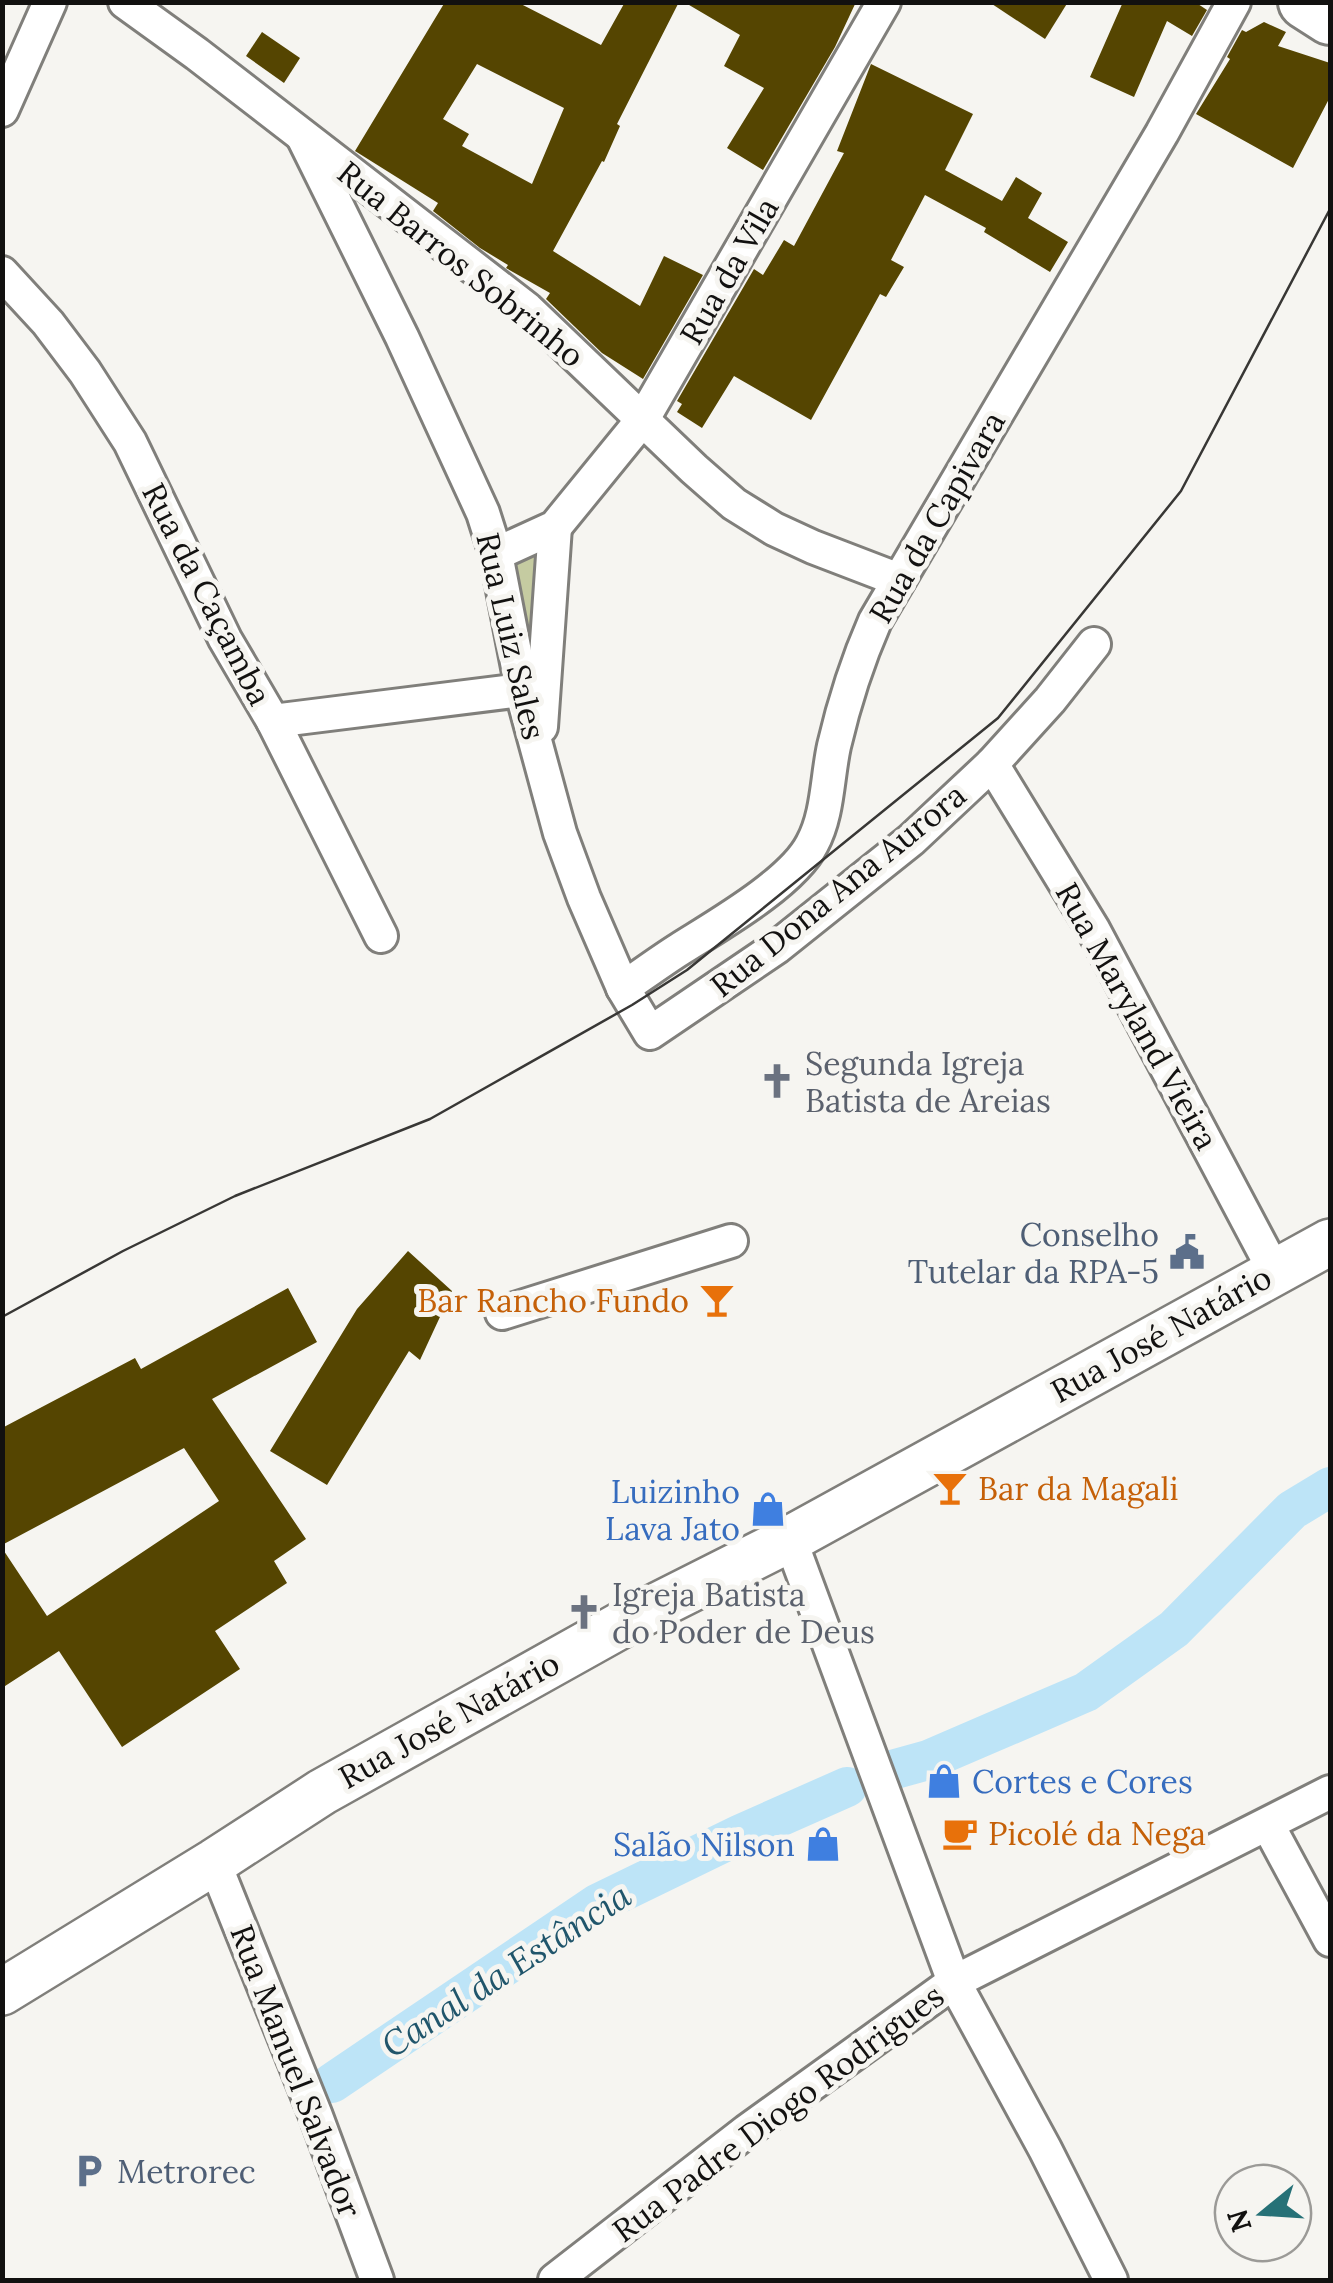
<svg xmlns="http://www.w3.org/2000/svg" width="1333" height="2283" font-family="Lora,serif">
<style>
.green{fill:#c5cba1}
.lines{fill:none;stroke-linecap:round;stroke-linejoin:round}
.canal{stroke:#bde4f7;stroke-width:40}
.building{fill:#554501;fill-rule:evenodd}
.street-casing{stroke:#807f7b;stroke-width:38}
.secondary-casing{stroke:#807f7b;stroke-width:50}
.primary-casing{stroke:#807f7b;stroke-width:58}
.street{stroke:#fff;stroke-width:32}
.secondary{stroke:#fff;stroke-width:45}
.primary{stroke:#fff;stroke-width:52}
.tram{stroke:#383735;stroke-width:2.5}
.labels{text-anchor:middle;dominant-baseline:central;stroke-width:10;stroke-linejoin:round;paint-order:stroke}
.street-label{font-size:32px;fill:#121110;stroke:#f6f5f1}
.worship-label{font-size:32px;fill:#5b616d;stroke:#f6f5f1;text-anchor:start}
.service-label{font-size:32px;fill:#4e5e75;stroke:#f6f5f1;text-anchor:end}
.food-label{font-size:32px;fill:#c56008;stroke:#f6f5f1;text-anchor:start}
.shop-label{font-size:32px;fill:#366cbe;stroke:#f6f5f1;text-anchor:end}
.water-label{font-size:35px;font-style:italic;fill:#20556b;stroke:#f6f5f1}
</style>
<rect width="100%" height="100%" fill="#f6f5f1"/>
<polygon class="green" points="545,544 536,659 501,570"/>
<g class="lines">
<g class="canal">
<polyline points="881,1773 928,1760 1086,1692 1174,1629 1292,1510 1330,1487"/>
<polyline points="332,2083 597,1904 741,1834 847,1787"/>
</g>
</g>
<g class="building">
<path d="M445 2H517L601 45 625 2H679L617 124 620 126 604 162 602 161 553 251 640 306 664 256 703 275 643 379 602 353 546 299 550 293 506 268 508 265 480 248 433 211 438 203 355 151ZM477 64 564 108 532 184 462 146 469 134 443 119Z"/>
<polygon points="684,2 856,2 835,47 763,170 727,148 764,88 724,66 740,35"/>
<polygon points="989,2 1068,2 1045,39"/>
<polygon points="1123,2 1195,2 1207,10 1192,36 1167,21 1134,97 1090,77"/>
<polygon points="1264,22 1286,32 1278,46 1330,63 1330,97 1293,168 1196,114 1230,59 1227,57 1242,30 1246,32"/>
<polygon points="262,32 300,58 284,83 246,56"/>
<polygon points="871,64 973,114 945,170 1002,201 1016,177 1042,193 1028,218 1068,242 1050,272 984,232 986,228 925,195 891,260 904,267 886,297 880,294 811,420 734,376 702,428 677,412 682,404 677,401 754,269 763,275 784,240 794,246 844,153 837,151"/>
<polygon points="408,1251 452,1291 420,1360 409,1351 327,1485 270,1451 357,1309"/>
<polygon points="288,1288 317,1342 212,1399 306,1539 274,1561 287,1583 215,1631 240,1669 122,1747 59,1651 2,1688 2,1548 47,1616 219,1501 184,1448 2,1545 2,1428 135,1358 141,1369"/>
</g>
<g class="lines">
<defs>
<g id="street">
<polyline points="125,2 197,54 527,309 694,469 734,504 774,529 813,547 899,580"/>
<polyline points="2,110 50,2"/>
<polyline points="303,137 402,337 483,513 496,554 525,704 560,833 584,898 623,988 650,1033 777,947 911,840 992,764 1050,700 1094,644"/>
<polyline points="2,273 48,323 85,372 130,442 225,639 273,721 381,936"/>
<polyline points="496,554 555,527 643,419 884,2"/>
<polyline points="273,721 522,690"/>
<polyline points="541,727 555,527"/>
<polyline points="992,764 1093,929 1275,1272"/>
<path d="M623 988C642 975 661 961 680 949 718 925 792 883 812 844 828 815 827 778 834 746 844 703 857 662 875 621L1162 133 1234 2"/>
<polyline points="502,1313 731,1241"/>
<polyline points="790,1539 954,1982 1045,2149 1111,2280"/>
<polyline points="1268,1825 1330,1940"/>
<polyline points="214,1862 316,2116 377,2280"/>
<polyline points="555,2280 747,2131 954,1982 1330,1792"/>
</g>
<polyline id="secondary" points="2,1992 214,1862 322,1792 639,1615 790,1539 1330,1242"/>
<polyline id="primary" points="1305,2 1330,18"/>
</defs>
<use href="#street" class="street-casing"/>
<use href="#secondary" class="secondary-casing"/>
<use href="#primary" class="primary-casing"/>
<use href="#street" class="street"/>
<use href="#secondary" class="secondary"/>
<use href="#primary" class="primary"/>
<polyline class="tram" points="2,1317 123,1251 235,1196 430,1119 632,1005 687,970 998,718 1181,491 1330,209"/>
</g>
<defs>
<symbol id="church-bare" viewBox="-9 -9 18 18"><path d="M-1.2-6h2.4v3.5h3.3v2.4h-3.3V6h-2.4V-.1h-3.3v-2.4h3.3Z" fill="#6b7280" stroke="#f6f5f1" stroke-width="2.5" paint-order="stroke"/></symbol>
<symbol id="civic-bare" viewBox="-9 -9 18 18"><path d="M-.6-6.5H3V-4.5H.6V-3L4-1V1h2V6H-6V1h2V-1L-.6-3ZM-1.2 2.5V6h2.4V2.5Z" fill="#5c6f8a" stroke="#f6f5f1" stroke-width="2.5" paint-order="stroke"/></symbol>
<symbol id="bar-bare" viewBox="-9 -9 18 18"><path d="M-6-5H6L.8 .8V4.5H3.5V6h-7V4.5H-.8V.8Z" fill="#e8710a" stroke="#f6f5f1" stroke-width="2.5" paint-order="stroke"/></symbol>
<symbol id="shop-bare" viewBox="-9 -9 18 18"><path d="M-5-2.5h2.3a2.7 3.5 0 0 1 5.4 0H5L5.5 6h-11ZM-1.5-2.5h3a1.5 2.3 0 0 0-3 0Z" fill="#3f7fe0" stroke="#f6f5f1" stroke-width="2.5" paint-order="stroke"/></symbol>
<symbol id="cafe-bare" viewBox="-9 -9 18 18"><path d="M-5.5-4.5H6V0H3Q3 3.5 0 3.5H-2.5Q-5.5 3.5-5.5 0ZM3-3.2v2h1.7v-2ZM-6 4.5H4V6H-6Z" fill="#e8710a" stroke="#f6f5f1" stroke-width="2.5" paint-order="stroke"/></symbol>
<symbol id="parking-bare" viewBox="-9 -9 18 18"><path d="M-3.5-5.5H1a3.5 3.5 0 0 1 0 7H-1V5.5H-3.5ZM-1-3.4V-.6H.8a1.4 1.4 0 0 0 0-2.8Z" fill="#5c6f8a" stroke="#f6f5f1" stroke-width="2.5" paint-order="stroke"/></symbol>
</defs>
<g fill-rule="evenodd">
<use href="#church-bare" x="752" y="1056" width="50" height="50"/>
<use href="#civic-bare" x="1162" y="1227" width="50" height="50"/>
<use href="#bar-bare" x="692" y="1275" width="50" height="50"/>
<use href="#bar-bare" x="925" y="1463" width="50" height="50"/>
<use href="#shop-bare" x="743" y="1484" width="50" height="50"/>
<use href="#church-bare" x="559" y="1587" width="50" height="50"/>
<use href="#shop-bare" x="919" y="1756" width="50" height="50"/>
<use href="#cafe-bare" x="935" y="1808" width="50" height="50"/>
<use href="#shop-bare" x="798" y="1819" width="50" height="50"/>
<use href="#parking-bare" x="64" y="2146" width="50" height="50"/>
</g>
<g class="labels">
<g class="street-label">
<text transform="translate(461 264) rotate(39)">Rua Barros Sobrinho</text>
<text transform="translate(729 271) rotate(-60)">Rua da Vila</text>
<text transform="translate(937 517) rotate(-60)">Rua da Capivara</text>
<text transform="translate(207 594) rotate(63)">Rua da Caçamba</text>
<text transform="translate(511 636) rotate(77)">Rua Luiz Sales</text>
<text transform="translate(838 890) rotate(-39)">Rua Dona Ana Aurora</text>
<text transform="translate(1137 1016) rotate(61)">Rua Maryland Vieira</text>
<text transform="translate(1161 1334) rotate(-29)">Rua José Natário</text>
<text transform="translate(449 1720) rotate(-29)">Rua José Natário</text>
<text transform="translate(296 2071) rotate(69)">Rua Manuel Salvador</text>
<text transform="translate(778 2113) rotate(-37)">Rua Padre Diogo Rodrigues</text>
</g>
<g class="worship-label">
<text x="805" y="1063">Segunda Igreja<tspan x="805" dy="37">Batista de Areias</tspan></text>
<text x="612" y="1594">Igreja Batista<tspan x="612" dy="37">do Poder de Deus</tspan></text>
</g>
<g class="service-label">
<text x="1159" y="1234">Conselho<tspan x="1159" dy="37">Tutelar da RPA-5</tspan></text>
<text x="117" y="2171" text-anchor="start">Metrorec</text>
</g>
<g class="food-label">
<text x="689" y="1300" text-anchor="end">Bar Rancho Fundo</text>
<text x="978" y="1488">Bar da Magali</text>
<text x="988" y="1833">Picolé da Nega</text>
</g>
<g class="shop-label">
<text x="740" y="1491">Luizinho<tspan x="740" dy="37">Lava Jato</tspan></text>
<text x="972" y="1781" text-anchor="start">Cortes e Cores</text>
<text x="795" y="1844">Salão Nilson</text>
</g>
<g class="water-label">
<text transform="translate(506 1970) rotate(-33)">Canal da Estância</text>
</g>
</g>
<rect width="1333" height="2283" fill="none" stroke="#121110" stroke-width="10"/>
<g transform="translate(1263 2213) rotate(252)"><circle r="48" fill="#f6f5f1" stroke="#9b9a97" stroke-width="2.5"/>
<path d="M0-8L18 38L0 25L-18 38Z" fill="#267177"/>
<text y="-15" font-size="28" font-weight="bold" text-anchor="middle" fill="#121110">N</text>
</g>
</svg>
